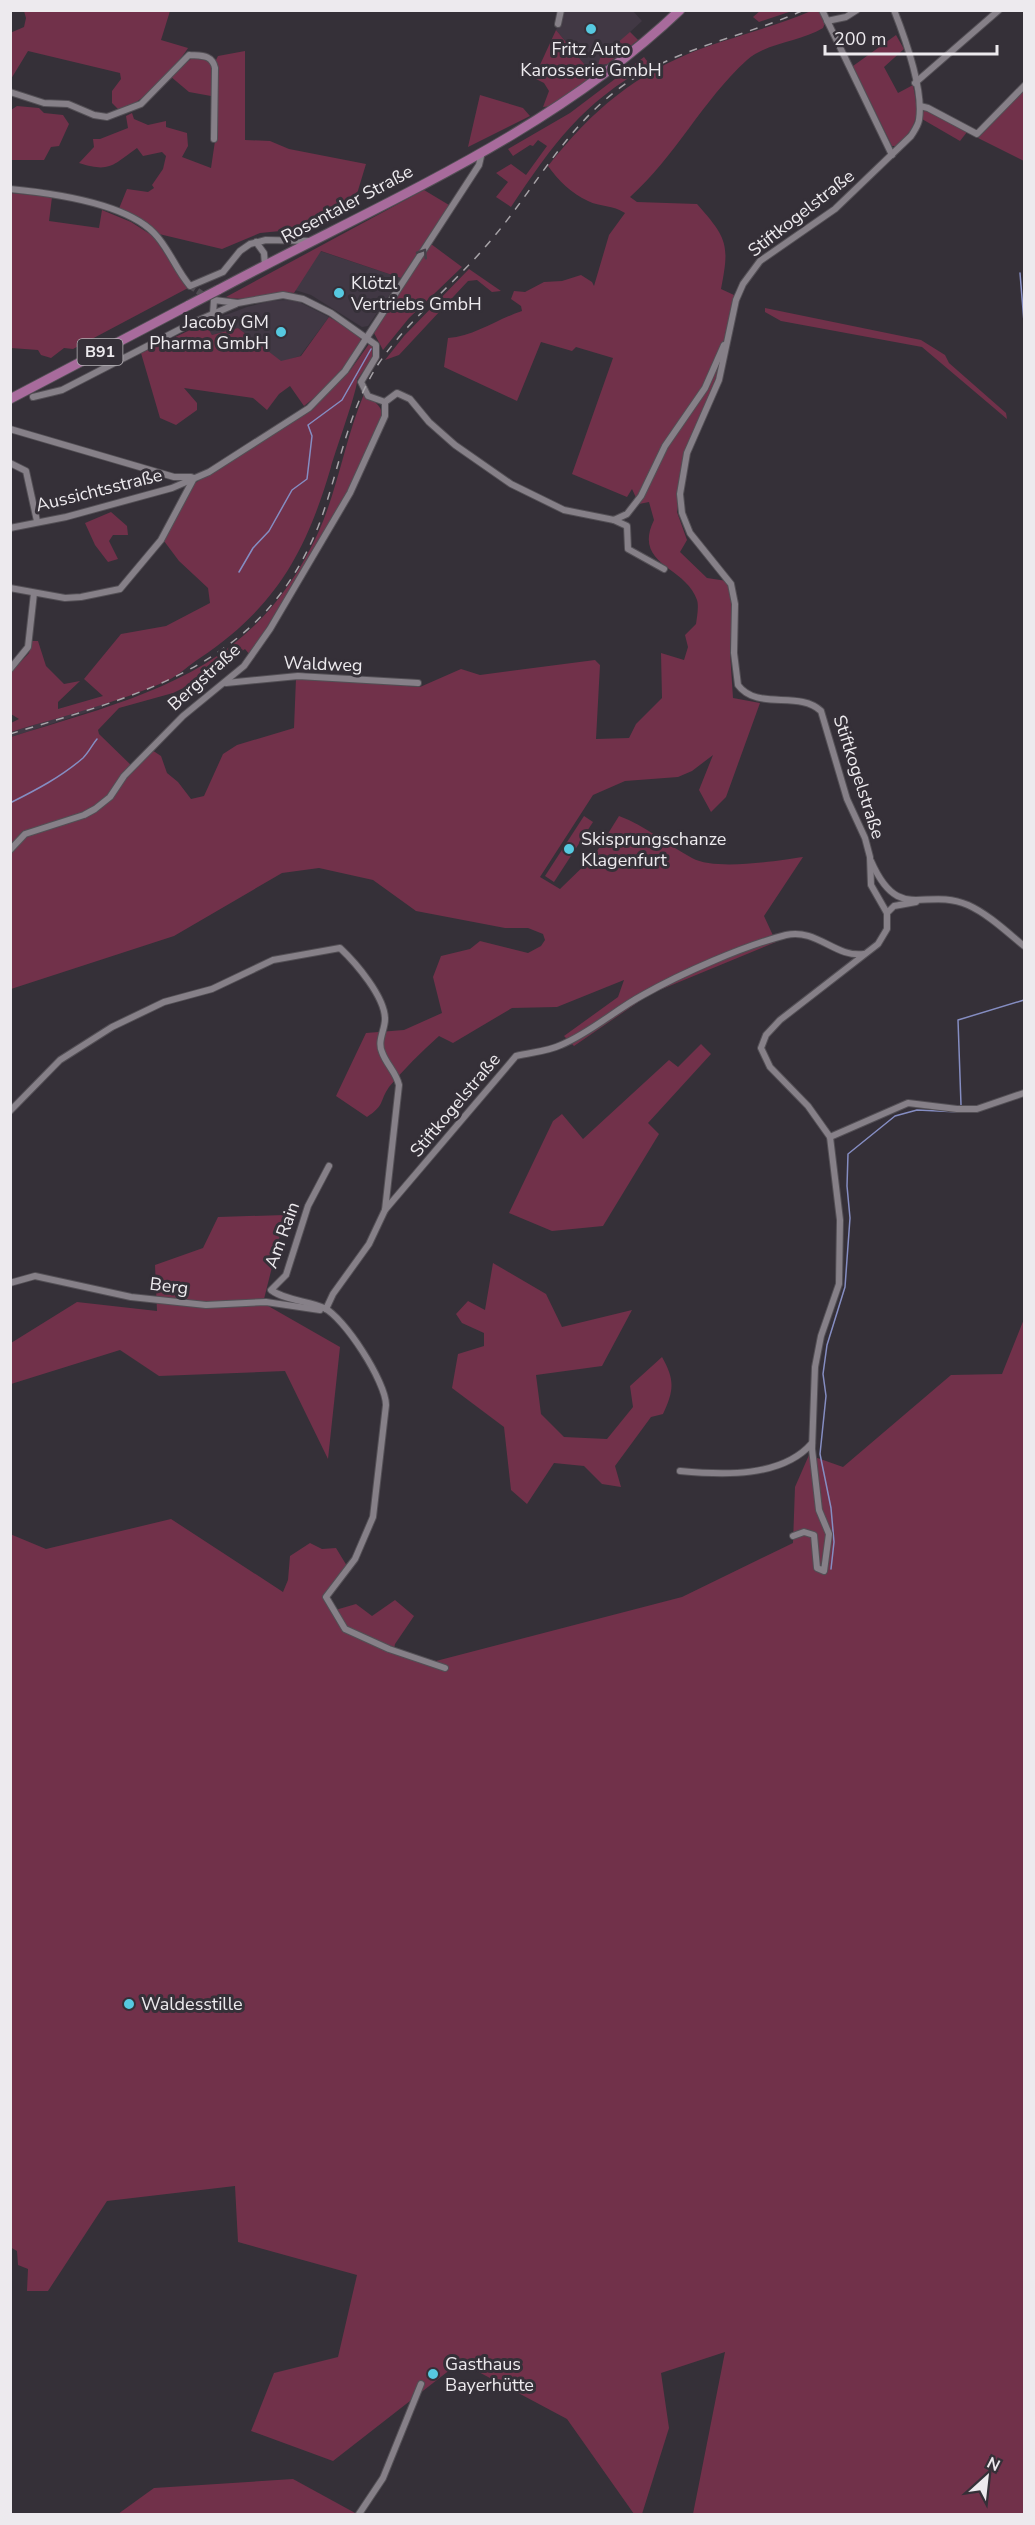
<svg xmlns="http://www.w3.org/2000/svg" width="1035" height="2525" font-family="'Nunito Sans',sans-serif">
<style>
.built{fill:#413844}
.green{fill:#71314a}
.lines{fill:none;stroke-linecap:round;stroke-linejoin:round}
.stream{stroke:#858dc2;stroke-width:1.5}
.minor-tunnel{stroke:#514c53;stroke-width:6;stroke-dasharray:6 3;stroke-linecap:butt}
.minor-casing{stroke:#534f55;stroke-width:8}
.primary-casing{stroke:#534f55;stroke-width:11}
.minor{stroke:#868088;stroke-width:6}
.primary{stroke:#a86b9c;stroke-width:9}
.rail{stroke:#a7a3a8;stroke-width:1.5;stroke-dasharray:8 8;stroke-linecap:butt}
.primary-bridge-casing{stroke:#534f55;stroke-width:11;stroke-linecap:butt}
.primary-bridge{stroke:#a86b9c;stroke-width:9}
.oneway{stroke:#454048}
.poi-dot{fill:#56c9e0;stroke:#353038;stroke-width:2}
.labels{text-anchor:middle;dominant-baseline:central;stroke-width:6;stroke-linejoin:round;paint-order:stroke}
.shield{fill:#353038;stroke:#b6b2b7;stroke-width:1.5}
.shield-label{font-size:16px;font-weight:bold;fill:#edeaee}
.poi-label{font-size:18px;fill:#edeaee;stroke:#353038;text-anchor:start}
.street-label{font-size:18px;fill:#edeaee;stroke:#353038}
</style>
<rect width="100%" height="100%" fill="#353038"/>
<g class="built">
<polygon points="564,11 633,11 642,21 630,32 638,40 594,76 556,30"/>
<polygon points="320,251 401,278 368,326 362,327 311,295 295,290"/>
<polygon points="287,300 299,302 329,317 300,356 281,362 238,328 212,335 205,326 205,323 247,307 270,301"/>
<polygon points="102,704 103,707 11,737 11,732"/>
</g>
<g class="green">
<polygon points="761,10 792,10 792,11 759,22 753,17"/>
<path d="M24 11H170L161 40 188 48C175 68 142 105 119 110L112 103V91L121 79 120 73 28 51 11 79 10 33 24 27 26 18Z"/>
<path d="M811 11H819L825 23 823 28C800 42 768 42 747 60 702 101 675 157 630 197L637 202 697 204C727 238 730 244 721 289L734 295 715 381 685 451 677 512 687 540 680 552 707 578 727 581 733 601 730 652 733 698 760 703 726 797 711 812 699 790 713 755 692 771 678 777 625 781 593 795 540 877 560 889 594 856 619 816C646 826 666 844 692 858 716 871 775 861 803 857L764 916 776 942 650 994 574 1046 564 1036 618 997 624 980 557 1007 512 1008 453 1043 439 1036C421 1052 404 1069 389 1087 379 1102 385 1105 367 1117L336 1096 366 1033 404 1030 442 1013 433 977 441 956 470 949 480 941 528 953 541 946 545 940 543 934 528 928H505L416 911 373 880 319 868 282 873 174 936 11 989V737C145 695 253 674 318 533 338 489 345 439 364 394 373 401 383 405 382 417L349 491 250 655 245 649 200 680 173 693 119 708 98 730 99 734 134 768 152 750 161 756 167 773 178 782 191 799 204 796 223 754 237 745 294 728 296 678 420 687 461 669 480 675 595 660 600 665 596 739 629 738 636 724 662 698 661 653 684 660 688 647 685 635 696 624C697 617 699 606 697 600 686 566 632 565 654 520L649 502 639 504 632 489 627 497 572 474 613 358 576 347 572 351 541 342 517 401 444 367 448 338C475 336 497 319 522 311L521 306 511 299 514 291 525 292 544 282 562 281 581 275 592 282 594 286 609 235 625 213C613 205 600 207 588 201 572 194 558 180 548 166 592 110 636 73 703 48 739 35 776 26 811 11Z"/>
<polygon points="556,30 594,76 552,106 543,107 549,91 544,83 534,78"/>
<polygon points="630,32 638,40 607,64 598,65 600,58"/>
<path d="M896 35 904 49 884 67 898 93 913 85C919 115 919 124 897 146H892L853 66Z"/>
<path d="M245 51V140L270 141 289 149 366 164 353 207 311 228 260 233 222 249 159 234 118 211 127 189 148 192 154 188 152 185 163 169 166 156 162 152 143 156 137 148C113 165 110 173 79 163L94 147 93 139H100L128 128 126 116 132 113 134 119 148 125 166 121V127L187 133 188 146 182 157 211 168 215 141 216 60 218 56Z"/>
<path d="M644 57 650 65C581 104 554 143 511 207L496 197 508 182 496 173 511 164 526 175 547 146 538 140 533 146 530 145 513 156 508 149 570 113Z"/>
<polygon points="192,58 211,61 211,96 189,92 170,76"/>
<polygon points="1024,90 1024,161 978,138"/>
<polygon points="480,95 523,108 530,116 468,147"/>
<polygon points="17,106 39,108 44,113 63,115 69,124 59,146 51,147 44,160 11,160 11,110"/>
<polygon points="926,110 967,132 960,141 922,119 923,112"/>
<path d="M424 190 449 205 401 278 321 251 294 293C271 291 247 303 226 297Z"/>
<polygon points="10,193 52,197 49,221 99,228 102,210 131,222 153,236 188,288 73,349 64,348 51,358 41,355 38,350 11,348"/>
<polygon points="431,244 462,267 409,318 383,350 374,333"/>
<polygon points="469,269 501,291 492,292 477,280 468,281 399,355 385,360 404,336"/>
<polygon points="765,308 921,340 945,355 949,363 1006,413 1007,419 922,347 781,321 765,312"/>
<path d="M329 317 360 335 361 342C345 368 329 387 304 406L290 386 279 394 267 410 253 398 184 388 197 403V410L176 425 160 418 141 353 205 323 212 335 238 328 281 361 301 356Z"/>
<path d="M369 344 375 348V354L357 380C358 389 335 452 331 467 306 552 276 607 200 658 189 665 179 675 167 681 117 703 62 716 11 732V723L19 719 11 714V672L29 653 32 641H38L46 666 64 684 80 681 58 702V709L103 696 84 679 121 634 166 626 210 603 208 588 179 561 164 541 192 485 310 410 349 372Z"/>
<polygon points="111,512 127,526 128,535 113,535 109,541 118,559 108,562 95,545 85,523"/>
<polygon points="584,816 593,822 554,882 545,876"/>
<polygon points="701,1044 711,1054 648,1123 659,1134 603,1226 552,1231 509,1213 553,1121 562,1114 583,1139 669,1060 678,1067"/>
<polygon points="285,1215 263,1303 340,1347 328,1459 285,1371 159,1376 120,1350 11,1384 11,1343 77,1302 157,1311 155,1265 203,1248 218,1217"/>
<path d="M493 1263 546 1294 562 1327 632 1310 602 1366 536 1375 541 1414 564 1437 607 1439 633 1407 630 1386 662 1357C675 1380 674 1390 663 1414L651 1417 615 1466 621 1487 602 1484 584 1466 554 1463 527 1504 511 1490 504 1427 452 1388 458 1354 484 1346V1333L462 1323 456 1314 468 1301 485 1310Z"/>
<polygon points="1024,1319 1024,2514 693,2514 725,2352 661,2373 669,2428 642,2514 634,2514 567,2419 460,2362 333,2461 251,2431 274,2373 338,2357 357,2275 238,2242 235,2186 107,2201 48,2291 27,2291 28,2269 18,2265 17,2251 10,2247 10,1534 46,1549 171,1519 283,1592 288,1580 290,1556 310,1543 322,1549 336,1548 347,1566 324,1595 332,1611 356,1604 372,1616 395,1600 414,1616 395,1644 393,1654 436,1661 682,1597 793,1543 795,1487 809,1455 843,1467 951,1375 1002,1374"/>
<polygon points="293,2479 357,2514 118,2514 154,2488"/>
</g>
<g class="lines">
<g class="stream">
<polyline points="1020,273 1024,322"/>
<polyline points="239,572 253,548 269,531 292,490 307,479 312,436 308,425 342,400 371,349"/>
<path d="M10 803C36 790 61 777 83 758 89 752 92 745 97 739"/>
<polyline points="961,1105 958,1020 1024,1000"/>
<polyline points="831,1569 834,1542 831,1508 820,1454 826,1396 823,1374 827,1345 845,1287 850,1218 847,1186 848,1154 895,1116 917,1110 960,1112"/>
</g>
<polyline class="minor-tunnel" points="190,286 207,297"/>
<defs>
<g id="minor">
<polyline points="822,10 892,155"/>
<polyline points="827,21 846,17 857,10"/>
<polyline points="558,24 561,10"/>
<polyline points="915,83 999,10"/>
<path d="M10 92 44 103 68 104 94 115 107 117 141 104 189 55C201 56 212 54 215 68L214 139"/>
<polyline points="920,106 928,108 977,134 1024,86"/>
<path d="M10 189C51 193 125 203 154 233 169 248 176 270 190 286L223 272 240 251 250 244 266 240 311 241"/>
<polyline points="256,242 264,253 265,265"/>
<polyline points="213,314 214,300 238,303 283,295 303,299 331,313 376,345 376,357 361,382 368,396 385,402 397,393 410,399 429,422 455,445 511,484 564,510 614,520 627,514 641,496 665,446 705,388 724,345"/>
<polyline points="33,397 62,390 192,323 236,304"/>
<polyline points="10,429 174,477 191,477"/>
<polyline points="10,463 26,471 37,521"/>
<polyline points="614,520 627,526 628,549 664,569"/>
<polyline points="10,528 66,517 172,488 209,472 309,408 345,371 479,165 482,152"/>
<polyline points="10,588 65,598 81,597 120,589 161,540 194,478"/>
<polyline points="10,669 28,647 34,593"/>
<polyline points="226,683 298,676 418,683"/>
<polyline points="10,850 25,834 84,815 95,809 110,797 124,776 183,716 244,666 270,629 350,493 385,416 385,402"/>
<path d="M871 861C899 925 924 886 968 905 988 914 1007 932 1024 946"/>
<polyline points="887,913 894,906 916,902"/>
<path d="M10 1111 60 1060 112 1027 164 1002 212 989 273 960 340 948C356 963 385 997 385 1019 385 1030 377 1041 382 1052 386 1064 396 1072 399 1085L385 1210"/>
<polyline points="830,1137 908,1103 957,1109 977,1109 1024,1093"/>
<path d="M329 1166 308 1206 286 1275 271 1290C284 1300 308 1301 324 1308 344 1317 386 1382 386 1405L373 1517 355 1559 326 1597 345 1629 389 1649 445 1668"/>
<polyline points="10,1283 35,1276 131,1297 206,1305 266,1302 320,1310"/>
<path d="M326 1309 333 1294 369 1244 385 1210 516 1056C531 1052 546 1052 561 1045 590 1033 615 1010 643 995 682 973 743 946 786 935 817 928 835 958 864 954"/>
<path d="M680 1471C722 1475 782 1478 812 1443"/>
<path d="M793 1536 804 1532 814 1535 817 1568 824 1571 829 1534 819 1510 812 1449 815 1367 821 1336 839 1284 840 1220 830 1137 808 1106 770 1067 761 1048 766 1035 780 1020 878 944 887 929V913L871 885 870 857 865 838 847 799 821 711C799 690 757 711 738 685L734 653 735 604 731 584 690 533 682 513 680 494 687 453 719 380 736 300 743 284 760 261 835 209 911 136C914 131 918 126 919 120 924 90 905 38 894 10"/>
<polyline points="359,2514 383,2478 421,2384"/>
</g>
<g id="primary">
<path d="M218 290C376 205 548 136 680 10"/>
<polyline points="10,399 189,305"/>
</g>
</defs>
<use href="#minor" class="minor-casing"/>
<use href="#primary" class="primary-casing"/>
<use href="#minor" class="minor"/>
<use href="#primary" class="primary"/>
<path class="rail" d="M10 734C140 694 261 668 318 527 339 473 346 413 379 363 409 319 452 286 486 246 537 188 568 119 636 77 689 45 749 35 804 10"/>
<defs>
<polyline id="primary-bridge" points="189,305 218,290"/>
</defs>
<use href="#primary-bridge" class="primary-bridge-casing"/>
<use href="#primary-bridge" class="primary-bridge"/>
</g>
<defs><path id="oneway-chevron" d="M-2-3.5L2.5 0L-2 3.5" fill="none" stroke-width="1.6" stroke-linecap="round" stroke-linejoin="round" transform="scale(1.5)"/></defs>
<use class="oneway" href="#oneway-chevron" transform="translate(423 253) rotate(-57)"/>
<g class="poi-dot">
<circle cx="591" cy="29" r="6"/>
<circle cx="339" cy="293" r="6"/>
<circle cx="281" cy="332" r="6"/>
<circle cx="569" cy="849" r="6"/>
<circle cx="129" cy="2004" r="6"/>
<circle cx="433" cy="2374" r="6"/>
</g>
<g class="labels">
<rect class="shield" x="77.5" y="339" width="45" height="26" rx="4.5"/>
<g class="shield-label">
<text x="100" y="352">B91</text>
</g>
<g class="poi-label">
<text x="591" y="49" text-anchor="middle">Fritz Auto<tspan x="591" dy="21">Karosserie GmbH</tspan></text>
<text x="351" y="283">Klötzl<tspan x="351" dy="21">Vertriebs GmbH</tspan></text>
<text x="269" y="322" text-anchor="end">Jacoby GM<tspan x="269" dy="21">Pharma GmbH</tspan></text>
<text x="581" y="839">Skisprungschanze<tspan x="581" dy="21">Klagenfurt</tspan></text>
<text x="141" y="2004">Waldesstille</text>
<text x="445" y="2364">Gasthaus<tspan x="445" dy="21">Bayerhütte</tspan></text>
</g>
<g class="street-label">
<text transform="translate(347 204) rotate(-28)">Rosentaler Straße</text>
<text transform="translate(801 213) rotate(-38)">Stiftkogelstraße</text>
<text transform="translate(99 490) rotate(-14)">Aussichtsstraße</text>
<text transform="translate(323 664) rotate(2)">Waldweg</text>
<text transform="translate(204 677) rotate(-42)">Bergstraße</text>
<text transform="translate(859 777) rotate(72)">Stiftkogelstraße</text>
<text transform="translate(455 1105) rotate(-50)">Stiftkogelstraße</text>
<text transform="translate(282 1235) rotate(-70)">Am Rain</text>
<text transform="translate(169 1286) rotate(7)">Berg</text>
</g>
</g>
<rect width="1035" height="2525" fill="none" stroke="#edeaee" stroke-width="24"/>
<g transform="translate(987 2477) rotate(27)" stroke="#353038" stroke-width="4.5" paint-order="stroke">
<path d="M0-4.5L10 22L0 15L-10 22Z" fill="#edeaee"/>
<text y="-9" font-size="16" font-weight="bold" text-anchor="middle" fill="#edeaee">N</text>
</g>
<path d="M825 45v9h172v-9" fill="none" stroke="#edeaee" stroke-width="3"/>
<text x="834" y="45" font-size="18" fill="#edeaee" stroke="#353038" stroke-width="4.5" paint-order="stroke">200 m</text>
</svg>
